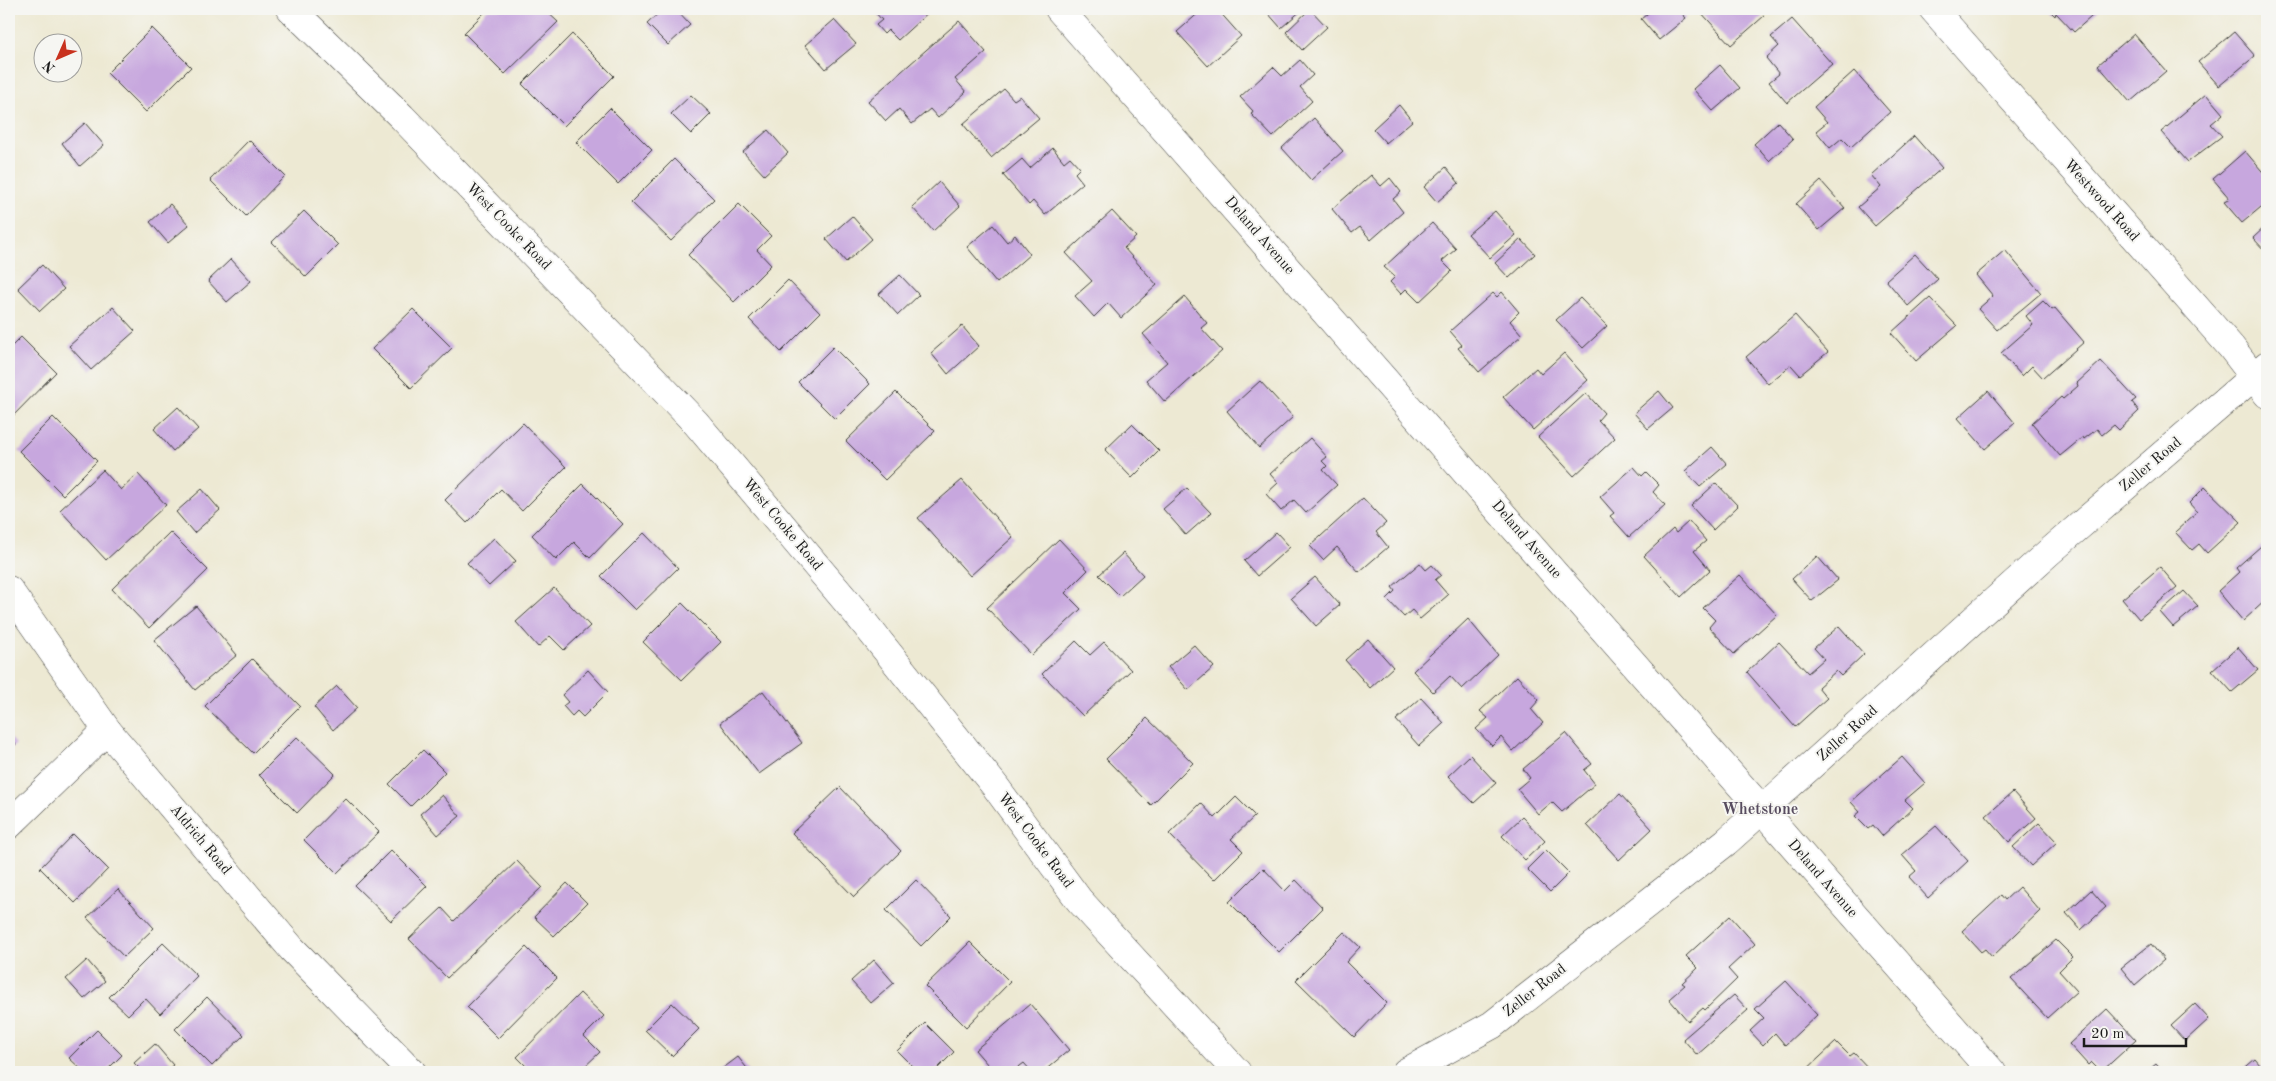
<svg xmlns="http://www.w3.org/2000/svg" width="2276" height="1081" font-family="'Old Standard TT',serif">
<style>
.building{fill:#c7a7de}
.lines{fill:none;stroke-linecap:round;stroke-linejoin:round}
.minor-casing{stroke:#3b3b37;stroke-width:29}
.minor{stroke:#fff;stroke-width:28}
.labels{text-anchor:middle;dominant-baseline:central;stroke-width:4;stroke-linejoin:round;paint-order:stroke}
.street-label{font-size:15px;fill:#1c1c1c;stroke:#f6f6f2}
.neighbourhood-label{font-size:16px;font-weight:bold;fill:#584d60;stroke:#f6f6f2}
</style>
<rect width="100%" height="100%" fill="#f6f6f2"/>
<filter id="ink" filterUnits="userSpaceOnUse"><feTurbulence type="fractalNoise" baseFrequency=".02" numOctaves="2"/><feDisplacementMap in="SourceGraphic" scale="10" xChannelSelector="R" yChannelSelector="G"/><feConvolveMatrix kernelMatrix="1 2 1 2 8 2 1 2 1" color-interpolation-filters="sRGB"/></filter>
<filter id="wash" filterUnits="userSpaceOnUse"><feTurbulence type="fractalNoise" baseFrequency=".0096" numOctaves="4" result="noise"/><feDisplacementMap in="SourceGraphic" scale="20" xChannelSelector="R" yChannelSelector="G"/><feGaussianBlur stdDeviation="1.12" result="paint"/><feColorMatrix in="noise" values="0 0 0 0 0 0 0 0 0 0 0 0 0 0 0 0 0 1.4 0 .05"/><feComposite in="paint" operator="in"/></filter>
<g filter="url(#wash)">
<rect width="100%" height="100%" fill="#ede9d3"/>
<g id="blocks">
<g class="building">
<polygon points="488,9 544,9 558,22 505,74 464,33"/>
<polygon points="663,9 675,9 690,25 668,45 647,24"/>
<polygon points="875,9 932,9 898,40 888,30 884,34 876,25 882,20 873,10"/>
<polygon points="1203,9 1217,9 1241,36 1208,66 1177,32"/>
<polygon points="1271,9 1303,9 1281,28 1267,12"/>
<polygon points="1310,9 1327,27 1302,50 1286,32"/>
<polygon points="1653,9 1678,9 1686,18 1659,40 1641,19"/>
<polygon points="1698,9 1758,9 1764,16 1731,45"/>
<polygon points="2048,9 2100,9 2074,32 2056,13 2055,16"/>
<polygon points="1792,19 1832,64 1787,103 1769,82 1779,74 1766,58 1779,46 1771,37"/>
<polygon points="834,20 856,44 826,69 805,45"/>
<polygon points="959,21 986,52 955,79 966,92 938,118 930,109 912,124 899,109 886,121 868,101"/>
<polygon points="152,28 191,67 146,112 107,73"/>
<polygon points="2234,32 2255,56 2219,86 2198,62"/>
<polygon points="572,34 614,76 564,126 522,84"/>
<polygon points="2134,34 2166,71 2130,102 2098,65"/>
<polygon points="1300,60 1313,75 1300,87 1312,101 1273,137 1251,114 1253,111 1240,97 1273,67 1282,76"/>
<polygon points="1720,65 1740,88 1713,111 1693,89"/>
<polygon points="1854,71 1890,112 1851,147 1842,138 1830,148 1816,131 1827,122 1814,107"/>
<polygon points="1004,89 1014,100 1020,96 1039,118 991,158 963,124"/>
<polygon points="2206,94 2223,114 2211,124 2222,136 2188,162 2161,132"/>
<polygon points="691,95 711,114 691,134 671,114"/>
<polygon points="1399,105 1412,121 1386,143 1373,129"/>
<polygon points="610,108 652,150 618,184 576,142"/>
<polygon points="1314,118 1343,151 1311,180 1282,148"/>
<polygon points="1778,122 1793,139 1769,161 1754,144"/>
<polygon points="85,123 104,145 80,166 62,143"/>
<polygon points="768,130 788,153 764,175 743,152"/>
<polygon points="1914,136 1942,168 1875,226 1858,207 1881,187 1871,175"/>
<polygon points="249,140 285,176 246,216 210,180"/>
<polygon points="1053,148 1064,162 1070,157 1080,168 1075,173 1083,183 1045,215 1033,201 1029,205 1003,175 1022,159 1030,168"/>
<polygon points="2245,151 2267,177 2267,202 2242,223 2224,202 2230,199 2213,179"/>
<polygon points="674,159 714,199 671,241 631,202"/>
<polygon points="1446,167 1459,183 1437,202 1424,187"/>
<polygon points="1371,175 1381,186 1390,178 1401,192 1393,199 1403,212 1371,240 1360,227 1352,233 1332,209"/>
<polygon points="1821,181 1845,208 1819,230 1796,204"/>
<polygon points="939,182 960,206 933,231 912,207"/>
<polygon points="170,204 189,225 168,243 150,222"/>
<polygon points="739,204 771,236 757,250 771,265 734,302 688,255"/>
<polygon points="304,211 338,245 306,277 272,242"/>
<polygon points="1112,211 1136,237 1124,248 1157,285 1121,318 1108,303 1094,317 1075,296 1092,281 1066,253"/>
<polygon points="1495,211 1516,235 1490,258 1468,234"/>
<polygon points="852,216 872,239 846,262 826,239"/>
<polygon points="1432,223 1456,249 1442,261 1452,271 1419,302 1406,289 1401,294 1390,282 1395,277 1384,267"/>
<polygon points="993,225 1007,242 1015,235 1030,254 997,283 967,247"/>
<polygon points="2267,225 2267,253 2253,238"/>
<polygon points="1521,239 1535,254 1509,278 1495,263"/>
<polygon points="2005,250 2041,293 1997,330 1978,309 1993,296 1976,275"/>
<polygon points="1915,254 1938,279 1908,306 1886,280"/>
<polygon points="231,259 251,281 227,302 208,281"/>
<polygon points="42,265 64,289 40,311 18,288"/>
<polygon points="900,275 919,295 898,315 879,294"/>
<polygon points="788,280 820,313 781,352 749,319"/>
<polygon points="1502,292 1519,312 1510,321 1522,335 1479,372 1458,348 1462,345 1450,331 1493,293 1497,297"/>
<polygon points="1185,297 1207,323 1201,328 1222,351 1165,402 1146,380 1167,362 1143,334"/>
<polygon points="1580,298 1607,326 1583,348 1556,320"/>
<polygon points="1930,298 1957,326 1916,361 1891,333"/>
<polygon points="2043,301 2052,310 2055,308 2084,342 2043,378 2032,366 2022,376 2001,353 2033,325 2026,316"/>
<polygon points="113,307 135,331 91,370 69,346"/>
<polygon points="413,309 452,348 411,388 372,349"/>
<polygon points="1795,315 1828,352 1800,375 1791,365 1768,384 1746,357"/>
<polygon points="962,326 979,346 948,374 931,353"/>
<polygon points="21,337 56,372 9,420 9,349"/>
<polygon points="833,347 870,384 835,419 798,382"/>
<polygon points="1564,353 1588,380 1533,430 1503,397 1536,368 1541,374"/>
<polygon points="2101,361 2136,399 2132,402 2139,411 2119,430 2114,425 2102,435 2097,429 2084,439 2083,437 2060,456 2032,423 2061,397 2063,399 2078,386 2077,383"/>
<polygon points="1260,381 1293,417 1259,448 1227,411"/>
<polygon points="1659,391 1673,408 1648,429 1634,413"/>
<polygon points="1988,391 2015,423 1985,449 1958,418"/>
<polygon points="896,392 935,431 885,480 846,441"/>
<polygon points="1586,393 1604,413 1598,420 1615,438 1574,476 1538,437"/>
<polygon points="178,407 198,429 173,451 154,429"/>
<polygon points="53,417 97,461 63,495 19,451"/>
<polygon points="523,423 566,467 522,511 501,489 467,523 445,500"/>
<polygon points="1132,424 1159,451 1132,478 1105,450"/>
<polygon points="1310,438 1327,457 1322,461 1327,466 1323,470 1337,485 1306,513 1294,500 1281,511 1266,494 1278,483 1270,474"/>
<polygon points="1712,447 1727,464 1700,487 1685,471"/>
<polygon points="1634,467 1642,476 1646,472 1659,485 1653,492 1665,505 1629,537 1610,516 1614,513 1600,497"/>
<polygon points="103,470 121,490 138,474 166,505 106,560 60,510"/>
<polygon points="962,480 1013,537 970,576 918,518"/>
<polygon points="1716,483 1738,506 1713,530 1691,506"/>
<polygon points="583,484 623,524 590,558 574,542 556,560 532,535"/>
<polygon points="2205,487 2241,522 2207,553 2199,544 2192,550 2175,532 2197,512 2189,503"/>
<polygon points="1187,488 1211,513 1186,535 1163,509"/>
<polygon points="202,489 220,510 194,533 176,512"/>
<polygon points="1363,498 1386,523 1376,532 1388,547 1359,572 1337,547 1323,560 1310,546"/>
<polygon points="1689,521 1706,541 1694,551 1710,570 1681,597 1644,556 1673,529 1676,533"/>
<polygon points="170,532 208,570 149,628 112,589"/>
<polygon points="1276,532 1290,547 1257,576 1244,561"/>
<polygon points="644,533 678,568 635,610 601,576"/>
<polygon points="494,538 516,561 489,586 467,563"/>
<polygon points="1059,539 1088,570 1065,593 1081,609 1032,655 987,608"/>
<polygon points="2261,546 2267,553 2267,599 2243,621 2218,591 2239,572 2236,568"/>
<polygon points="1123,553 1143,575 1120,596 1099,575"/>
<polygon points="1817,556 1838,580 1812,601 1792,579"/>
<polygon points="1420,563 1426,570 1432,565 1441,575 1435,580 1448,595 1420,619 1412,610 1404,617 1387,599 1395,591 1392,587"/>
<polygon points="2160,567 2177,587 2139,619 2122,599"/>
<polygon points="1740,575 1777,615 1734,654 1709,627 1715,620 1703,608"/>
<polygon points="1315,577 1340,605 1316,626 1291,598"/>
<polygon points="554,588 590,626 564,650 550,636 538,647 516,622"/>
<polygon points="2184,591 2198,606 2173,627 2160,612"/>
<polygon points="682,603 721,642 682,680 643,642"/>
<polygon points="196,606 237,655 195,690 154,640"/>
<polygon points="1468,619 1498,655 1462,689 1450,676 1433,692 1413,671"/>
<polygon points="1839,626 1864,654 1841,676 1836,671 1818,687 1827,698 1795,727 1747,672 1779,642 1808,673 1824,659 1814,648"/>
<polygon points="1368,639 1393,667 1370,688 1345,660"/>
<polygon points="1076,641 1090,655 1104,642 1131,670 1083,716 1042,674"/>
<polygon points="1194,645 1214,667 1188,690 1168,667"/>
<polygon points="2238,647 2258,670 2232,692 2212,670"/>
<polygon points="252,659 300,706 253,753 205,706"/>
<polygon points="588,670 608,692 583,717 577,711 572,716 563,706 568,702 562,695"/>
<polygon points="1517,676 1539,700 1531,709 1543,723 1513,751 1501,737 1492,746 1476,729 1488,718 1480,711"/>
<polygon points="337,686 357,708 333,730 314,707"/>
<polygon points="763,691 802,743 759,774 720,723"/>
<polygon points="1421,698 1444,723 1419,746 1396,720"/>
<polygon points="1147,718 1193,763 1151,805 1106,759"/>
<polygon points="1566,733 1592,764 1584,770 1595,784 1562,812 1552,802 1538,814 1517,789 1530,778 1523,769"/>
<polygon points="9,736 16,744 9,751"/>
<polygon points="297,737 335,774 297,813 259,775"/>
<polygon points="423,750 445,772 411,806 389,784"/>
<polygon points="1470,755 1496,783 1474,803 1448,776"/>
<polygon points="1902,757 1925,783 1905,800 1913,808 1882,836 1873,825 1868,829 1855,816 1860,812 1851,802"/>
<polygon points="840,787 901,851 854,897 792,833"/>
<polygon points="2013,792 2036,818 2009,842 1986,816"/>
<polygon points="1620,794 1652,829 1619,860 1587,825"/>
<polygon points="442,795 460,816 438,835 420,814"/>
<polygon points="1236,797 1255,816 1231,839 1243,851 1214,880 1169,834 1201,803 1215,818"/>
<polygon points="345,798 379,832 337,873 304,840"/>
<polygon points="1522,817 1545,841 1525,860 1502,836"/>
<polygon points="2039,823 2057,842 2031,866 2013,847"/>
<polygon points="1936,826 1968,861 1928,898 1909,877 1916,871 1902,855"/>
<polygon points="73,834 108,869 75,903 40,868"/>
<polygon points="391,850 427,886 391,921 355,886"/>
<polygon points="1546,850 1569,873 1550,892 1527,869"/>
<polygon points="517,861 542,887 447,978 409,939 442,908 454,921"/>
<polygon points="1263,868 1285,891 1296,880 1323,908 1279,952 1229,902"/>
<polygon points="916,880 951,916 921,946 886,910"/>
<polygon points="567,883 587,903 554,936 534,917"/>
<polygon points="2019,887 2040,911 1992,957 1985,949 1981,952 1962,931 2001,895 2005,900"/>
<polygon points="118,889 154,928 124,957 87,918"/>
<polygon points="2091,890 2106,907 2081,930 2066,913"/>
<polygon points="1730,916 1755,944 1728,969 1737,979 1705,1010 1703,1008 1688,1021 1669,999 1685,985 1682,983 1698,968 1686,956"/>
<polygon points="1344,932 1360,947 1346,962 1387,1003 1354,1037 1296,980"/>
<polygon points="2056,940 2073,957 2059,971 2077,991 2047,1018 2011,979"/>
<polygon points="970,942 1010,982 966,1027 925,986"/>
<polygon points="163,943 197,976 160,1014 145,998 128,1015 109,997"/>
<polygon points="2151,944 2164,960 2135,985 2121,968"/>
<polygon points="526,947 557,978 498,1038 467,1007"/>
<polygon points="87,960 105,981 84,999 66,979"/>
<polygon points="874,960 894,983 871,1003 851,981"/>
<polygon points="1786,981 1817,1015 1785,1045 1775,1033 1763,1045 1750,1031 1764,1018 1755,1009"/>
<polygon points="580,993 604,1016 584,1036 600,1052 579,1072 532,1072 517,1057"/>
<polygon points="1734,995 1748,1010 1697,1055 1683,1039"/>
<polygon points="207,997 244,1035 212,1066 175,1029"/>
<polygon points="672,1003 699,1029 672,1056 645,1030"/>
<polygon points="1030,1004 1069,1050 1043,1072 1032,1072 1024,1063 1012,1072 994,1072 975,1050"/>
<polygon points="2195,1004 2209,1019 2185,1041 2171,1026"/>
<polygon points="2107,1009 2136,1040 2101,1072 2091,1062 2088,1065 2069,1044"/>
<polygon points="925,1023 954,1052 934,1072 918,1072 897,1051"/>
<polygon points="97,1030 122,1055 105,1072 84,1072 69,1058"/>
<polygon points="1836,1042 1850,1056 1854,1053 1872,1072 1804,1072"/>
<polygon points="155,1044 173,1065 165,1072 143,1072 134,1063"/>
<polygon points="738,1057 750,1072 718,1072"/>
<polygon points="2255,1059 2266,1072 2240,1072"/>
<polygon points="2156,1064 2163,1072 2146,1072"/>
</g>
</g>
</g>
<g filter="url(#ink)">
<use href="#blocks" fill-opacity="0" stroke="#3b3b37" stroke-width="1"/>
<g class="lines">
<defs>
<g id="minor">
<polyline points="291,9 402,117 696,423 857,614 995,786 1079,900 1237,1072"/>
<polyline points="1059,9 1992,1072"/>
<polyline points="1933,9 2231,347 2267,394"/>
<polyline points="9,590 107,730 292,949 412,1072"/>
<polyline points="9,825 107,730"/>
<polyline points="1406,1072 1492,1025 1726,842 2048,553 2267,365"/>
</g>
</defs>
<use href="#minor" class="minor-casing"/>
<use href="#minor" class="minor"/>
</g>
</g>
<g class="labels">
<g class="street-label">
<text transform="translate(2101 201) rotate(48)">Westwood Road</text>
<text transform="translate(508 227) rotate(46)">West Cooke Road</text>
<text transform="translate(1259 236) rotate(49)">Deland Avenue</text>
<text transform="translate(2151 465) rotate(-40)">Zeller Road</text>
<text transform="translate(782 525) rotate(50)">West Cooke Road</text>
<text transform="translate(1526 540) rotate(49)">Deland Avenue</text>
<text transform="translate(1848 734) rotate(-42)">Zeller Road</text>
<text transform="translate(200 840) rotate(50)">Aldrich Road</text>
<text transform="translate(1035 841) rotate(53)">West Cooke Road</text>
<text transform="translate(1822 879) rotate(49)">Deland Avenue</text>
<text transform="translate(1535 991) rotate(-38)">Zeller Road</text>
</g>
<g class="neighbourhood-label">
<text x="1760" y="810">Whetstone</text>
</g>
</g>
<rect width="2276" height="1081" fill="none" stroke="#f6f6f2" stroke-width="30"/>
<g transform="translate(58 58) rotate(225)"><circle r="24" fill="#f6f6f2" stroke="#9f9f9c"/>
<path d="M0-4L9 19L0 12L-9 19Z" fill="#c8321e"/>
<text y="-8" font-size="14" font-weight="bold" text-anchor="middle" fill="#1c1c1c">N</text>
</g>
<path d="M2084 1038v8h102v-8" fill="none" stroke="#1c1c1c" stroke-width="2.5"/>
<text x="2091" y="1038" font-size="15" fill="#1c1c1c" stroke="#f6f6f2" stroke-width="4" paint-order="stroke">20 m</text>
</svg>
